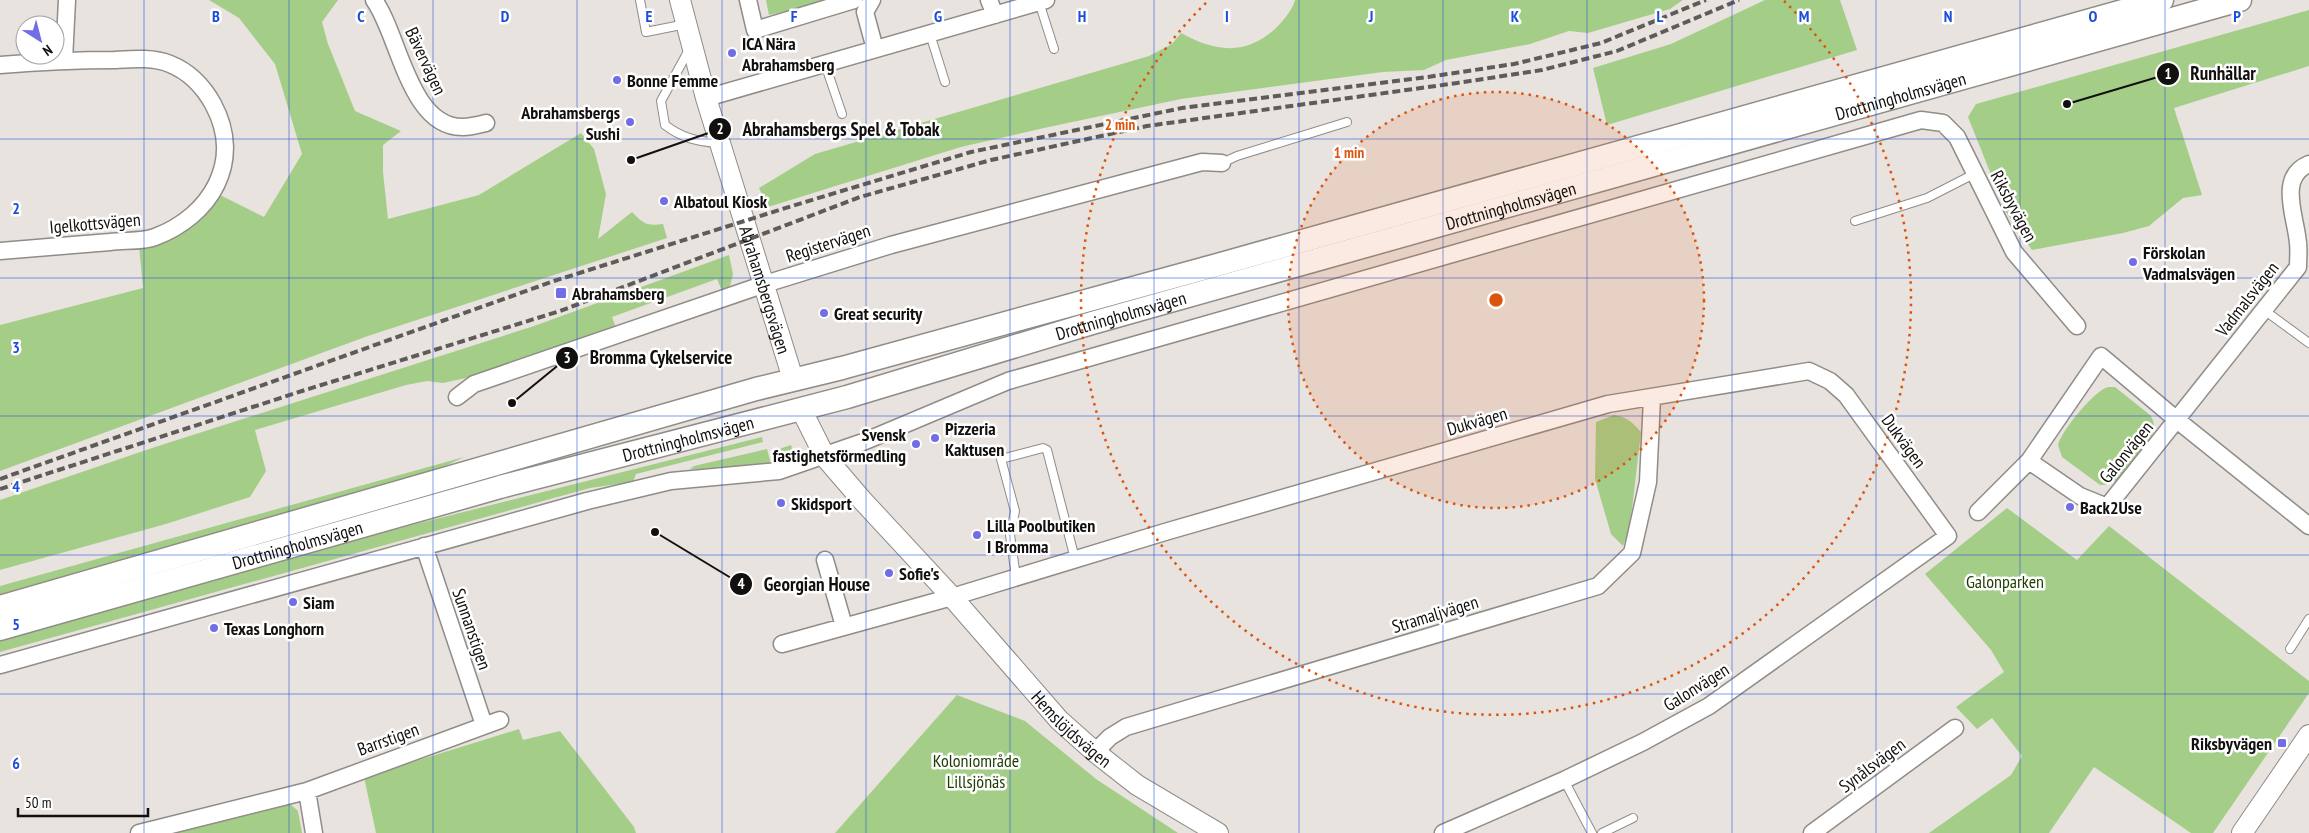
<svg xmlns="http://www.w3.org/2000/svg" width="2309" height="833" font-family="'PT Sans Narrow',sans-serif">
  <rect width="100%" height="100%" fill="#e8e3de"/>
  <path fill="#a4ce88" d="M209,0H338L322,22L328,44L355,111L401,131L383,145V172L388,219L479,195L581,133L594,149L606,194L598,239L632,212C644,224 646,226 663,224L667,238L368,336L0,471V325L143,288L139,246L184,233L220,195L264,217L302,154L275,64L239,18Z
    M766,0H823L822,3L769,15Z
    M1295,0H1683L1670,9L1588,33L1569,31L1530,44L1446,60L1424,70L1383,72L1181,99L1044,128L961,147L768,207L759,188L815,154L1149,56L1172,44L1181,33C1215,52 1246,56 1276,28C1283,21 1293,9 1295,0Z
    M1765,0H1840L1857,50L1607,125L1593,68L1671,44Z
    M2309,10V66L2174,108L2202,195L2183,198L2149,226L2123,233L2032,250L2006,212L1968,117L1976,104Z
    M729,255L733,274L730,286L722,291L717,279L612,317L616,328L475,376L443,383L427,381L406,385L255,430L266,471L250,497L166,524L0,570V500L152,448L534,326Z
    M2108,387H2115L2150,415C2155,422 2155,428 2152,436C2139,454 2125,486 2100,485L2062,457L2058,445C2061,431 2095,390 2108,387Z
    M1614,415C1627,417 1632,422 1641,432L1630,526L1623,546L1611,534L1595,479L1596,422Z
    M762,437L763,442L636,474L633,482L590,488L0,652V639L376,534Z
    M791,445L796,461L781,465L776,450Z
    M767,449L772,468L690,469L694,466Z
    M464,457L427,475L0,597V586Z
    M2007,508L2077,560L2109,526L2309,681V693L2213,833H2191L2094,767L2049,833H1929L2011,775L2022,756L1992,718L1977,729L1956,707L2004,672L1991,650L1925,574Z
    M957,695L1025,721L1096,779L1178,833H835Z
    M519,729L523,740L560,731L634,827L636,833H376L364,777Z
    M287,801L298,811L302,833H154Z"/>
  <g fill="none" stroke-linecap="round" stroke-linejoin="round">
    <defs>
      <path id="service" d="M640,0L646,32L686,24
        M1039,2L1054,49
        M930,34L945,82
        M690,48L661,101L665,125C682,138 696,141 717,143
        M825,64L842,114
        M1222,163L1237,156L1347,122
        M1855,221L1927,198L1974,174
        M2264,310L2309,343
        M1016,577L1010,535L1015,511L1001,459L1043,448L1047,450L1075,559
        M2290,649L2309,619
        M1564,780L1592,833
        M1602,833L1633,818"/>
      <path id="minor" d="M374,0C399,34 409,128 463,127C470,127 478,125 486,123
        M748,0L755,30L854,0
        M872,0L865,12L875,49
        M989,0L995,15
        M64,60L67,0
        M0,65C38,62 76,60 114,60C132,59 153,57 170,64C190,72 203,86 213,104C244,161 211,216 155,237C142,242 124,240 110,242C73,245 37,248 0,251
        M706,98L1046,0
        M457,397L474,384L765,284L891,245L1202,162L1222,163
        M2029,461L2101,356L2177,420L2309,526
        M1978,512L2029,461L2080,496L2107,507L2298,267C2298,259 2299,251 2298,243C2296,217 2277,177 2309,164
        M424,546L484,725
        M825,560L844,626
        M782,644L952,597L1165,532L1608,404L1809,371L1830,381L1846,395L1948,536L1709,706L1643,742L1564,780L1443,833
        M0,665L587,501L671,481L779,471L863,442L1008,381L1921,120L1943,123L1957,137L2014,252L2077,326
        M1095,752L1110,737L1126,727L1598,586L1632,553L1648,482L1652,398
        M307,791L314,833
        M139,833L307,791L500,720
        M1812,833L1955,728"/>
      <g id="tertiary">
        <path id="s1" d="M680,0L706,98L793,379"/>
        <path id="s2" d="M801,409L825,457L862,500L952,597L1059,720L1095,752L1137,785L1218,833"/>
        <path d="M2242,833L2309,735"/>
      </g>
      <g id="secondary">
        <path d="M0,607L756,389L842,368L1217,265L2162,0"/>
        <path id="s3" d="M0,629L500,487L847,397L1092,323L2240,0"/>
      </g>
    </defs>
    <use href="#service" stroke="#908c87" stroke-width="10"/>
    <use href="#minor" stroke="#908c87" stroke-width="19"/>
    <use href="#tertiary" stroke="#908c87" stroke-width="22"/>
    <use href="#secondary" stroke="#908c87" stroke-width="25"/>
    <use href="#service" stroke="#fff" stroke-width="8"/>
    <use href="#minor" stroke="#fff" stroke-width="16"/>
    <use href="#tertiary" stroke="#fff" stroke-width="20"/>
    <use href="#secondary" stroke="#fff" stroke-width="22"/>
    <path stroke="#5e5b58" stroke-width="4" stroke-dasharray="8 4" stroke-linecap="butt" d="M0,479L554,281L792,206L971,152L1182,108L1428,77L1514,64L1601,43L1706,0
      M0,489L302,391L560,311L860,197L991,160L1147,126L1457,83L1542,70L1617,51L1739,0"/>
  </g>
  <path fill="none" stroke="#1d4ed8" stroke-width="1" stroke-opacity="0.55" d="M144,0V833M289,0V833M433,0V833M577,0V833M722,0V833M866,0V833M1010,0V833M1154,0V833M1299,0V833M1443,0V833M1587,0V833M1732,0V833M1876,0V833M2020,0V833M2165,0V833M0,139H2309M0,278H2309M0,416H2309M0,555H2309M0,694H2309"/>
  <circle cx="1496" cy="300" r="208" fill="#dd550c" fill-opacity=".12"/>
  <g fill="none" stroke="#dd550c" stroke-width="2.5" stroke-dasharray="2.5 5">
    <circle cx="1496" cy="300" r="208"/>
    <path d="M1784 1A415 415 0 1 1 1208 1"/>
  </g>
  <g fill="#706de7" stroke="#fff" stroke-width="2">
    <circle cx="732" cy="53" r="5"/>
    <circle cx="617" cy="80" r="5"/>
    <circle cx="630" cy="122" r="5"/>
    <circle cx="664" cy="201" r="5"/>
    <circle cx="2133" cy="262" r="5"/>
    <rect x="555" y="287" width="12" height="12" rx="2.5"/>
    <circle cx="824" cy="313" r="5"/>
    <circle cx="935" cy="438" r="5"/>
    <circle cx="916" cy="444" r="5"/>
    <circle cx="781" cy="503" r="5"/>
    <circle cx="2070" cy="507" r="5"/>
    <circle cx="977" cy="535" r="5"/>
    <circle cx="889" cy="573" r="5"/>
    <circle cx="293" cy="602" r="5"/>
    <circle cx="214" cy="628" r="5"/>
    <rect x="2277" y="738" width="10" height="10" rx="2.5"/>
  </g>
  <g text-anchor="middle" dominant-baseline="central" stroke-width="5" stroke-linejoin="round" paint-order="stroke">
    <g font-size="18" font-weight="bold" fill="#12100e" stroke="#fff" text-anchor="start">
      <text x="742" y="43">ICA Nära<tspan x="742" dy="21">Abrahamsberg</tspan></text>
      <text x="627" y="80">Bonne Femme</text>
      <text x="620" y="112" text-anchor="end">Abrahamsbergs<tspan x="620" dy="21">Sushi</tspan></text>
      <text x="674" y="201">Albatoul Kiosk</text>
      <text x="2143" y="252">Förskolan<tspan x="2143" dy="21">Vadmalsvägen</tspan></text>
      <text x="572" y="293">Abrahamsberg</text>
      <text x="834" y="313">Great security</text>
      <text x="945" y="428">Pizzeria<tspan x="945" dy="21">Kaktusen</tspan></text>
      <text x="906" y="434" text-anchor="end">Svensk<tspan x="906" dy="21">fastighetsförmedling</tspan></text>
      <text x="791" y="503">Skidsport</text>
      <text x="2080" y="507">Back2Use</text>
      <text x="987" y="525">Lilla Poolbutiken<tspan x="987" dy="21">I Bromma</tspan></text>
      <text x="899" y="573">Sofie's</text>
      <text x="303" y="602">Siam</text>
      <text x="224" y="628">Texas Longhorn</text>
      <text x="2272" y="743" text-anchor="end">Riksbyvägen</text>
    </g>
    <g font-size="18" fill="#12100e" stroke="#fff">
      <text transform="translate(426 61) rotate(65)">Bävervägen</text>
      <text stroke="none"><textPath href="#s3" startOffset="1974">Drottningholmsvägen</textPath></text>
      <text stroke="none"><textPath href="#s3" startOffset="1569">Drottningholmsvägen</textPath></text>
      <text transform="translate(2014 206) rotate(62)">Riksbyvägen</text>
      <text transform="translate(95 223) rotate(-5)">Igelkottsvägen</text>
      <text transform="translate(828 243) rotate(-18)">Registervägen</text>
      <text stroke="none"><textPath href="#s1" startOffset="302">Abrahamsbergsvägen</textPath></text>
      <text transform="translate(2247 299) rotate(-52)">Vadmalsvägen</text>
      <text stroke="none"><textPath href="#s3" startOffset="1164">Drottningholmsvägen</textPath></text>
      <text transform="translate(1477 421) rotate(-16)">Dukvägen</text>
      <text stroke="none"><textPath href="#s3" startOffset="714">Drottningholmsvägen</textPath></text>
      <text transform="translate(1904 441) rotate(54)">Dukvägen</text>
      <text transform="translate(2126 452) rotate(-51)">Galonvägen</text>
      <text stroke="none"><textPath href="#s3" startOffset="309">Drottningholmsvägen</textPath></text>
      <text transform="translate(1435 614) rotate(-17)">Stramaljvägen</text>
      <text transform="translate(472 629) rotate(71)">Sunnanstigen</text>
      <text transform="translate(1696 687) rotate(-32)">Galonvägen</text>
      <text stroke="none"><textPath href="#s2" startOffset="421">Hemslöjdsvägen</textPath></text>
      <text transform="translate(388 739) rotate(-20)">Barrstigen</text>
      <text transform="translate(1872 765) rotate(-37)">Synålsvägen</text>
    </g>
    <g font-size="18" fill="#1d3c00" stroke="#fff">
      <text x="2005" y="581">Galonparken</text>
      <text x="976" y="760">Koloniområde<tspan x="976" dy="21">Lillsjönäs</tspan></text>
    </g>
  </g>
  <g font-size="16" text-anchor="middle" font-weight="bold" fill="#1d4ed8" stroke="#fff" stroke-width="5" stroke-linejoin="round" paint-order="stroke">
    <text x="216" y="22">B</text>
    <text x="361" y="22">C</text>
    <text x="505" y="22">D</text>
    <text x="649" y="22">E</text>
    <text x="794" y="22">F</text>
    <text x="938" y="22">G</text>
    <text x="1082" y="22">H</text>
    <text x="1227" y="22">I</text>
    <text x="1371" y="22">J</text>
    <text x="1515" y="22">K</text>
    <text x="1660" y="22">L</text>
    <text x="1804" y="22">M</text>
    <text x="1948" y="22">N</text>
    <text x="2093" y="22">O</text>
    <text x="2237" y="22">P</text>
    <text x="16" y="214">2</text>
    <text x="16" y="353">3</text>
    <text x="16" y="492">4</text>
    <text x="16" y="630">5</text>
    <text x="16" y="769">6</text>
  </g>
  <circle cx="1496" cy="300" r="8" fill="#dd550c" stroke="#fff" stroke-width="2.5"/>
  <g font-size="15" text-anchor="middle" font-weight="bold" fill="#dd550c" stroke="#fff" stroke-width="5" stroke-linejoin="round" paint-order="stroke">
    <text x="1120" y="130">2 min</text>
    <text x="1349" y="158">1 min</text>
  </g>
  <path fill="none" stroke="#12100e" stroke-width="2" d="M2067 104L2168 74M631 160L720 129M512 403L567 358M655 532L741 584"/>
  <g fill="#12100e" stroke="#fff" stroke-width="2">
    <circle cx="2067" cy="104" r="5"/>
    <circle cx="631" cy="160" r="5"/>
    <circle cx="512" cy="403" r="5"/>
    <circle cx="655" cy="532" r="5"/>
    <circle cx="2168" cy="74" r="12"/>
    <circle cx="720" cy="129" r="12"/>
    <circle cx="567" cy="358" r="12"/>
    <circle cx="741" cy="584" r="12"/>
  </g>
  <g font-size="15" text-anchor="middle" font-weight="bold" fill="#fff">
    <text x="2168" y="79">1</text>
    <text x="720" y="134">2</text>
    <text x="567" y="363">3</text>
    <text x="741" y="589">4</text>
  </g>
  <g font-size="19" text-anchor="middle" font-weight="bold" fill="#12100e" stroke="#fff" stroke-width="5" stroke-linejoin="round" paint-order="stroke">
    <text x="2223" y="80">Runhällar</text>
    <text x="841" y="136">Abrahamsbergs Spel &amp; Tobak</text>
    <text x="661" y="364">Bromma Cykelservice</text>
    <text x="817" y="591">Georgian House</text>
  </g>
  <g transform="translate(40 40) rotate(144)"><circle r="24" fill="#ffffff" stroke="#a09f9f"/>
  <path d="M0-4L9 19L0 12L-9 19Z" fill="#706de7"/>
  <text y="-8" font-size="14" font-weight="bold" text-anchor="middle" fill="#12100e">N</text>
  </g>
  <path d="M18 808v8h130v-8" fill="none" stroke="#12100e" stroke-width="2.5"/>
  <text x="25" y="808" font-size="15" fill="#12100e" stroke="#ffffff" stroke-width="4" paint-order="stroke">50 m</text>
</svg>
